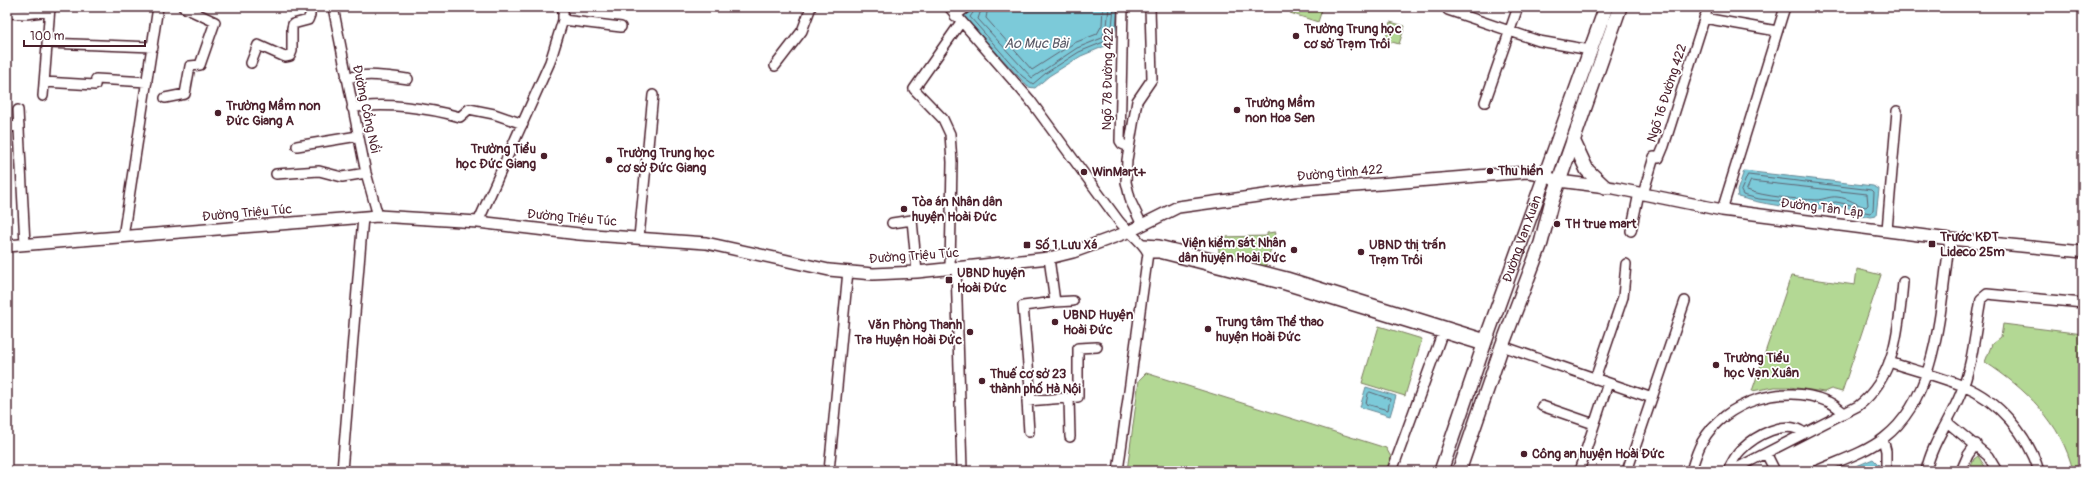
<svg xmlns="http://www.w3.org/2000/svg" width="2090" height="478" font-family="Pangolin,sans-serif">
  <rect width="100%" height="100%" fill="#fff"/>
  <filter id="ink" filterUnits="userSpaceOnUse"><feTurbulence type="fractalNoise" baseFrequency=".025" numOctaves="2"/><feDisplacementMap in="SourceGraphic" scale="8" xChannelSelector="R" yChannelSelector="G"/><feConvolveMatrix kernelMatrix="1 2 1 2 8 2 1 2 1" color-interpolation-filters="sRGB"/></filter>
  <g filter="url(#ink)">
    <path fill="#b3d894" stroke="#7e7c60" d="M1292,7H1323L1318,22L1290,13Z
      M1390,22L1405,26L1399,44L1385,40Z
      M1276,232L1265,268L1219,253L1218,237L1267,236V233Z
      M1857,269L1881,275L1842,392L1831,389L1824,392L1790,387H1775L1752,391L1791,276L1855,285Z
      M2003,324L2083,334L2081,471H2073C2062,423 2025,388 1985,362L1992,344L2001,337Z
      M1379,326L1422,339L1405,396L1362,383Z
      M1146,373L1386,448L1391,457L1386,471H1127L1139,380Z
      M1978,456L1988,471H1969L1974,459Z"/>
    <path fill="#7ccad9" stroke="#688693" d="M976,7H1118L1116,28L1110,44L1081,56L1049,76L1035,88L1028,87L965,18L964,14Z
      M1744,171L1873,186L1879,189L1876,216L1870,217L1852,213L1849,208C1835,205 1828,209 1815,209C1789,208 1763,204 1738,197L1737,191Z
      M1366,387L1396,396L1390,416L1360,407Z
      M1873,459L1879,465L1878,471H1845Z"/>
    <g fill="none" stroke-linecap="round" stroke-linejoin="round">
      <path stroke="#5e6371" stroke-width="1" d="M977,7L970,17L1022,76L1033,84L1046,73L1079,52L1106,41L1112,27L1114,7
        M982,7L978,19L1032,78L1077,48L1102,38L1107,26L1109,7
        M988,7L986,18L1032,70L1074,43L1097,34L1102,25L1103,7
        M1748,175L1872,190L1874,192L1873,211L1870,213L1855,210L1851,205L1836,202L1816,205L1759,199L1743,195L1741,191Z
        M1751,181L1867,194L1868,205L1866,207C1856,205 1850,198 1837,197C1830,196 1823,200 1816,200C1797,199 1764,197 1747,190Z
        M1370,392L1390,399L1388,410L1366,404L1368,394Z"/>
      <defs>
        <path id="minor" d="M333,7L366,173L378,216
          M949,7L1030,100L1118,220C1127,232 1142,240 1148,253L1118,471
          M1123,7L1120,141L1122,144L1129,147
          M1448,10L1539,41L1590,50
          M7,13L26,14L50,11
          M955,16L967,7
          M1704,18L1777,31
          M563,20L621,27
          M47,43L153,47
          M251,63L258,45L285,57L290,56L292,51V28L293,24L308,20L310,15V7
          M775,66L802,31L811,7
          M346,78C367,73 387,76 408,79
          M44,82L95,85L96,79L147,82
          M43,96L50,7
          M165,98L185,94L190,66L200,65L215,22L183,7
          M1485,102L1518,7
          M352,108C384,102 429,108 460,117L469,109L494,114L523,124
          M18,110L25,244
          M7,127L19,126
          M297,146L358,136
          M276,174L319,171L342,177L366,173
          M1643,194L1654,157L1659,158L1664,146L1708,7
          M1722,210L1785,7
          M478,222L550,62L563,20V7
          M892,223L912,220L917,272
          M1142,225L1131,202L1126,182L1127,160L1137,101L1152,79L1150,7
          M1887,230L1897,111
          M1631,231L1639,193
          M123,237L158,7
          M639,237L653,95
          M1144,244L1159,245L1287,277L1486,339
          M1148,253H1159L1285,285L1484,346
          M956,267L962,471
          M950,268L952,162L950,134L943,119L914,89L961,22
          M1055,302L1073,301
          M1502,346L1652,398
          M1889,362C1913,370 1939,376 1963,386C1998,400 2028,435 2039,471
          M1595,379L1623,297L1626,264
          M1069,398L1070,437
          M1031,400L1023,306L1055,302L1049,258
          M1542,406L1594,424
          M1947,422L1988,456L1997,471
          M1029,432L1027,401L1078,397V348L1097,347
          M1883,439L1886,451V471
          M1766,453L1775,471
          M342,471L363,217
          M829,471L848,271
          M1392,471L1442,334
          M1579,471L1608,383
          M1627,471L1685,301
          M1691,471C1694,461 1697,451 1702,442C1725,401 1784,383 1826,401C1833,403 1839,409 1844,413
          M1728,471C1731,464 1735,456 1741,450C1755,436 1786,418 1804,433
          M1731,471L1858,406C1896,377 1899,326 1903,282
          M1816,471C1838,461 1865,453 1884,438C1940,395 1940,302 1950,239
          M1926,471C1932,443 1949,422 1960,395C1973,365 1975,331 1981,299L1987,294L2083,303
          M1961,471L1968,455L1976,444"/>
        <path id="major" d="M7,246L378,216L478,222L579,234L706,243L829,270L873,274L917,272L1049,258L1073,252L1128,232L1178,207L1294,191L1527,172L1535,173L1559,181L1614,188L1722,210L1950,239L2083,252"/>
        <g id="highway">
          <path d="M1573,140L1587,170L1605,187"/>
          <path id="s1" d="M1441,471L1486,339L1606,7"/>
          <path d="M1459,471L1502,346L1541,243L1551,204L1620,7"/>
        </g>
      </defs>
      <use href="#minor" stroke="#4a1f2b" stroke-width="12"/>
      <use href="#major" stroke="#4a1f2b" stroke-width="14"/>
      <use href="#highway" stroke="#4a1f2b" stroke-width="16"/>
      <use href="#minor" stroke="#fff" stroke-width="9"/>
      <use href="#major" stroke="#fff" stroke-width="11"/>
      <use href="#highway" stroke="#fff" stroke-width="13"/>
    </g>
  </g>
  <g fill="#4a1f2b" stroke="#fff" stroke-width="1.5">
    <circle cx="1296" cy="36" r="4"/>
    <circle cx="1237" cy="110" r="4"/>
    <circle cx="218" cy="113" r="4"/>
    <circle cx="544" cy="156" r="4"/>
    <circle cx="609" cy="160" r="4"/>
    <circle cx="1490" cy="171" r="4"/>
    <circle cx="1084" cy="172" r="4"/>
    <circle cx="904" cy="209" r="4"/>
    <circle cx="1557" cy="224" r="4"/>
    <rect x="1928" y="240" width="8" height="8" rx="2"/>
    <rect x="1023" y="241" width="8" height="8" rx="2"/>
    <circle cx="1294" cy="250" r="4"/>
    <circle cx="1361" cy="252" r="4"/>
    <rect x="945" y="276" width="8" height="8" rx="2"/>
    <circle cx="1055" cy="322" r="4"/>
    <circle cx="1208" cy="329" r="4"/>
    <circle cx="970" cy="332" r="4"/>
    <circle cx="1716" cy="365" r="4"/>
    <circle cx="982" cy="381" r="4"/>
    <circle cx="1524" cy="454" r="4"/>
  </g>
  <g text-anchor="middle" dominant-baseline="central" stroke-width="3.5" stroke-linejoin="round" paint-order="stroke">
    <g font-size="13" font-weight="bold" fill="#4a1f2b" stroke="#fff" text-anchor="start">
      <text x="1304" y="29">Trường Trung học<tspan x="1304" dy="15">cơ sở Trạm Trôi</tspan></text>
      <text x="1245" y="103">Trường Mầm<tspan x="1245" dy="15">non Hoa Sen</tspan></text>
      <text x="226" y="106">Trường Mầm non<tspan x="226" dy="15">Đức Giang A</tspan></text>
      <text x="536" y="149" text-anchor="end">Trường Tiểu<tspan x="536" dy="15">học Đức Giang</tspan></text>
      <text x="617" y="153">Trường Trung học<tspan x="617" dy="15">cơ sở Đức Giang</tspan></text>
      <text x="1498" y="171">Thu hiền</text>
      <text x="1092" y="172">WinMart+</text>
      <text x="912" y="202">Tòa án Nhân dân<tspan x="912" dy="15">huyện Hoài Đức</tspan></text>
      <text x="1565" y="224">TH true mart</text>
      <text x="1940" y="237">Trước KĐT<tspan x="1940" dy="15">Lideco 25m</tspan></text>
      <text x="1286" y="243" text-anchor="end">Viện kiểm sát Nhân<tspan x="1286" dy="15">dân huyện Hoài Đức</tspan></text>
      <text x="1035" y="245">Số 1 Lưu Xá</text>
      <text x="1369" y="245">UBND thị trấn<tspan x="1369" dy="15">Trạm Trôi</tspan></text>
      <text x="957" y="273">UBND huyện<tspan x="957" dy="15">Hoài Đức</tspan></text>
      <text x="1063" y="315">UBND Huyện<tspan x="1063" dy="15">Hoài Đức</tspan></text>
      <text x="1216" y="322">Trung tâm Thể thao<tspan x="1216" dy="15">huyện Hoài Đức</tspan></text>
      <text x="962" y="325" text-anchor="end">Văn Phòng Thanh<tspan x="962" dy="15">Tra Huyện Hoài Đức</tspan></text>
      <text x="1724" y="358">Trường Tiểu<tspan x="1724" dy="15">học Vạn Xuân</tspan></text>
      <text x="990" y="374">Thuế cơ sở 23<tspan x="990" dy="15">thành phố Hà Nội</tspan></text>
      <text x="1532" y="454">Công an huyện Hoài Đức</text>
    </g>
    <g font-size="13" fill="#4a1f2b" stroke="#fff">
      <text transform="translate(1108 79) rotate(-89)">Ngõ 78 Đường 422</text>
      <text transform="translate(1667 93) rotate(-72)">Ngõ 16 Đường 422</text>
      <text transform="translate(366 109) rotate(78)">Đường Cổng Nổi</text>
      <text transform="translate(1340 173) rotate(-5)">Đường tỉnh 422</text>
      <text transform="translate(1822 208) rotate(7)">Đường Tân Lập</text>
      <text transform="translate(247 213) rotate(-5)">Đường Triệu Túc</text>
      <text transform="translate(572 218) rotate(5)">Đường Triệu Túc</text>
      <text stroke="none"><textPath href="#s1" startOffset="246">Đường Vạn Xuân</textPath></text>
      <text transform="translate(914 256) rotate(-4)">Đường Triệu Túc</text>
    </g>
    <g font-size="14" font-style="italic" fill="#5c5b68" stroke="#fff">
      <text x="1036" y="43">Ao Mục Bài</text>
    </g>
  </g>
  <rect width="2090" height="478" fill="none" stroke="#fff" stroke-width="24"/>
  <rect x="12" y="12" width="2066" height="454" fill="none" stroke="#4a1f2b" stroke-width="1.5" filter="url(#ink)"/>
  <path d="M24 40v6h121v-6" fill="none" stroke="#4a1f2b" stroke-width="2"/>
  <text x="30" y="40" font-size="12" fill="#4a1f2b" stroke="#ffffff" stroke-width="3" paint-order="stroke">100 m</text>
</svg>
